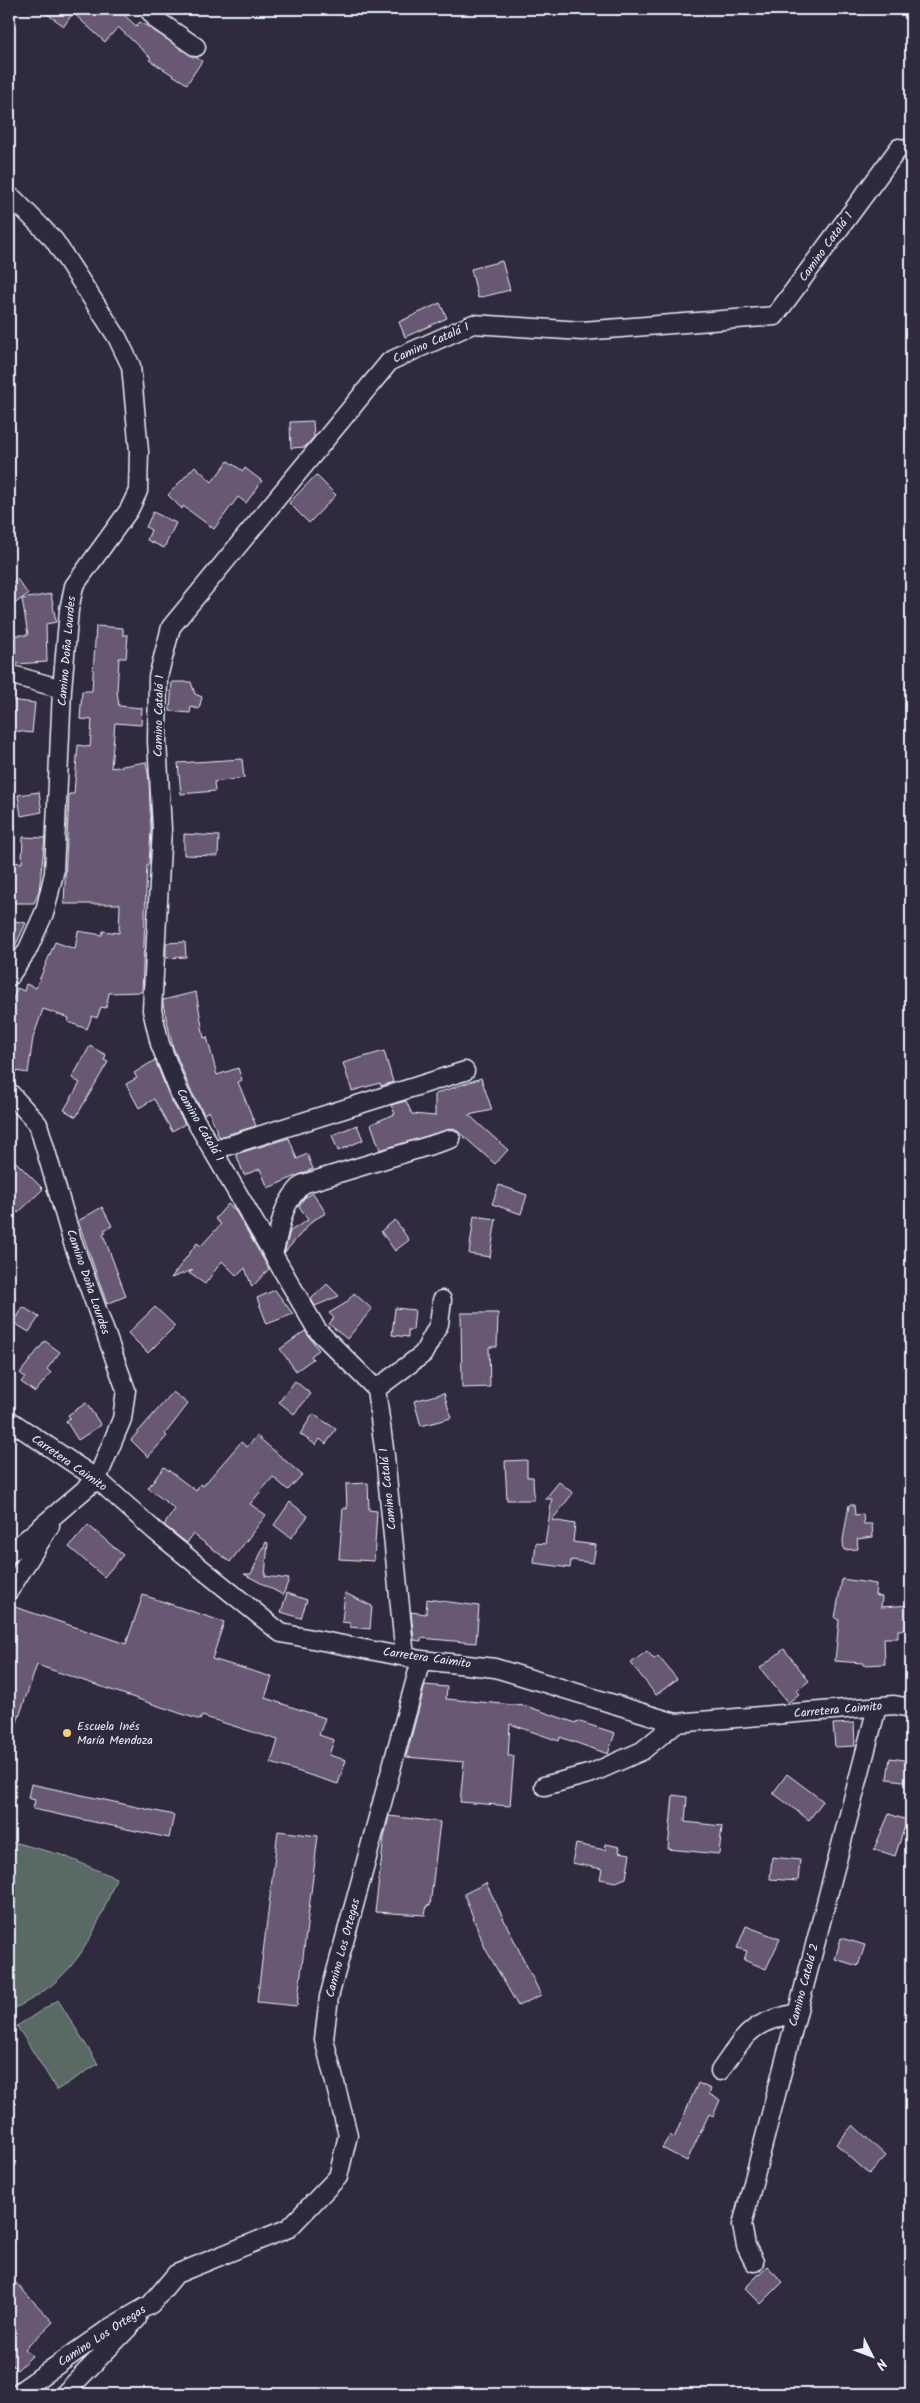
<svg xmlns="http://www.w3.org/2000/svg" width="920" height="2403" font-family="Kalam,sans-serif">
  <rect width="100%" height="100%" fill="#2f2a3d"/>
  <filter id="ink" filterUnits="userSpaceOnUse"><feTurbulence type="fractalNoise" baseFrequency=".02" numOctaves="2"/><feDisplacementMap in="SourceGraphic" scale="10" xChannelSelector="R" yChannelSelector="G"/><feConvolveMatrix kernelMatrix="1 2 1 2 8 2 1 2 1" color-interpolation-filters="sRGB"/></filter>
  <g filter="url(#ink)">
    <path fill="#586a63" stroke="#a0aeae" d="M9,1841L62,1855L116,1878C92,1942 74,1981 9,2011Z
      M58,2000L98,2064L57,2090L17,2026Z"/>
    <path fill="#685873" stroke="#e8f1f8" d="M40,9H118L136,26L140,22L202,61L187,84L149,60L151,58L118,27L105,42L73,13L64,26Z
      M502,261L510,290L478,298L471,269Z
      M440,303L447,318L405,337L399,322Z
      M313,421L314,437L305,447L291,448L290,422Z
      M228,461L243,471L245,468L262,481L246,503L238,497L214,529L183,506L182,509L168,495L195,466L212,482Z
      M316,475L336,495L309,523L289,503Z
      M153,512L176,523L164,548L147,540L151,530L146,527Z
      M17,579L28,594L9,608V585Z
      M51,594L56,622L46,624L47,662L16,664L15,635H28L22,599Z
      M96,626L123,628V635H128L126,658H119L117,691L119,706L142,708L141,725L115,723L111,768L146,762L149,779L151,829L149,865H147L142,992L109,993L106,1008L101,1007L97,1018L92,1016L87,1029L68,1022L69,1018L43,1009L33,1038L28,1073L9,1070V1011L17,988L24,991L26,984L36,988L55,942L75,949L78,931L102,935L103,931L119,933L120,904H64L69,794H74L78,745L90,747L92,720L80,719L82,691H92Z
      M172,682H191L195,694L202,697L199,709L191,707L190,713L170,711Z
      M9,700L35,703L32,733L9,730Z
      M242,759L244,778L214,782L215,791L181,794L178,763Z
      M39,792L42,812L21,816L18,795Z
      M184,834L219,836L218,856L184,855Z
      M23,837L45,838L39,891L34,903H9L13,862L22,863Z
      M9,920L26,923L9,959Z
      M185,942L186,957L166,958V943Z
      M196,992L204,1038L207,1037L217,1075L238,1068L242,1080L238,1082L256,1126L219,1137L209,1111L204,1114L190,1089L173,1047L163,1004V1000Z
      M90,1046L106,1055L104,1060L108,1062L76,1117L64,1110L80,1083L72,1078Z
      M384,1051L393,1082L381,1086L380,1083L352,1091L343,1063Z
      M155,1060L170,1098L185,1124L172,1131L154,1099L139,1108L126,1084L137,1078L134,1073Z
      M481,1078L492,1110L469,1115L508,1150L495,1164L454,1128L380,1150L371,1124L395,1114L391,1105L406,1101L412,1114L435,1116V1094Z
      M357,1125L363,1140L338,1151L332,1135Z
      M289,1138L297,1159L307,1154L313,1169L268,1188L260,1169L244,1175L236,1154Z
      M16,1162L43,1189L18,1213L9,1204V1169Z
      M499,1185L527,1195L521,1214L492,1204Z
      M313,1193L326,1213L312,1221L284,1253L290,1231L308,1220L299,1206L304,1198Z
      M228,1204L235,1210L269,1269L252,1287L245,1268L237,1276L222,1261L205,1284L189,1273L193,1270L171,1278L197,1243L201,1246L221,1224L215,1219Z
      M102,1207L112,1226L104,1230L106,1233L103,1234L126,1296L107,1304L78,1221Z
      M474,1216L496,1219L490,1257L469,1254Z
      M395,1220L409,1240L395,1251L381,1231Z
      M327,1284L339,1296L315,1306L311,1299Z
      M275,1290L293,1314L267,1324L257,1298Z
      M354,1293L372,1309L347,1339L329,1324L334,1318L329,1313L346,1303Z
      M23,1307L39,1317L29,1332L14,1323Z
      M155,1307L175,1326L148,1353L128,1333Z
      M395,1308L415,1310L413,1330H408V1337L392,1335Z
      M461,1313H498L497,1347H489L490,1387L462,1388Z
      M305,1331L319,1350L311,1356L313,1359L296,1371L280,1349Z
      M45,1341L60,1352L47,1369L51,1373L35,1392L21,1382L25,1377L20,1373Z
      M295,1381L311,1394L294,1414L279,1402Z
      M173,1392L188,1404L165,1434L167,1436L148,1457L131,1440Z
      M444,1393L451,1418L421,1426L414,1401Z
      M86,1403L101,1425L78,1440L66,1421L70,1418L68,1415Z
      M313,1414L336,1429L326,1444L320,1439L316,1445L300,1434Z
      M257,1436L302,1475L288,1490L273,1477L250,1504L266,1515L230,1562L193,1534L187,1543L164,1525L175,1509L148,1488L164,1467L196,1491L200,1484L203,1486L241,1442L247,1447Z
      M527,1460V1477H533L534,1500H507L505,1461Z
      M559,1482L573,1493L552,1520L575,1524L573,1542L596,1545L593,1563L571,1560L570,1568L534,1563L536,1543L545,1544L552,1499H545Z
      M368,1483L369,1510L377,1511L374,1561L339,1559L343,1508L347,1509L346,1484Z
      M290,1502L308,1516L291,1538L274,1525Z
      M849,1505H854L855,1515L863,1514L864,1524H872L873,1537L857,1539L858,1549L844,1550L843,1540Z
      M88,1525L123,1555L104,1577L69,1547Z
      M266,1542L268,1543L265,1576L289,1579L283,1595L244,1574H251Z
      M842,1579L876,1584L875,1595L882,1597L881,1607L911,1605V1629L898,1630V1638H884L885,1664L863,1665V1663L835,1661L839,1620L835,1618Z
      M287,1593L307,1600L301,1618L281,1612Z
      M345,1593L372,1606L370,1629L350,1627V1623L342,1622Z
      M143,1595L224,1622L212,1659L272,1677L265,1698L325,1718L319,1735L334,1740L329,1755L346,1760L338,1784L271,1763L278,1740L202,1716L200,1720L37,1665L11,1740L9,1739V1625L15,1607L126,1644Z
      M427,1599L479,1606L476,1643L421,1638V1641L414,1640L411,1612L426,1614Z
      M784,1649L809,1681L796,1691L799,1694L788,1703L760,1668Z
      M647,1651L654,1659L658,1656L677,1679L656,1695L631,1663Z
      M425,1685L447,1687L446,1699L526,1706L576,1723L577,1721L615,1733L608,1754L560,1737L559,1741L510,1724L508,1756H514L510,1806L460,1802L464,1762L406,1757Z
      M854,1723L855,1746L835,1747L833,1724Z
      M890,1758L911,1761V1782L887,1779Z
      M787,1774L823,1801L809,1820L773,1793Z
      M31,1784L174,1815L169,1838L33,1809L35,1800L28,1798Z
      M673,1795L687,1797L685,1822L722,1826L719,1854L668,1849Z
      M889,1814L907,1820L895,1856L874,1849Z
      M389,1816L440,1822L430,1906L427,1905L425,1915L375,1912L384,1838Z
      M278,1831L318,1836L297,2006L257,2002Z
      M576,1844L605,1850L606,1844L620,1847L619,1852L630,1854L626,1878L616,1882L600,1879L602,1869L572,1863Z
      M772,1857L800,1860L798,1881L770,1879Z
      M486,1883L541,1995L518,2006L485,1948L464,1894Z
      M746,1926L780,1939L766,1969L744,1960L747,1951L737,1948Z
      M841,1938L865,1945L858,1966L835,1959Z
      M698,2083L711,2089L709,2094L720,2100L713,2116L709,2114L687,2161L662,2148L670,2135L674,2138Z
      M853,2125L886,2156L869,2174L836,2144Z
      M767,2266L783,2282L761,2304L745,2288Z
      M9,2276L53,2322L25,2349L32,2356L17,2370L9,2362Z"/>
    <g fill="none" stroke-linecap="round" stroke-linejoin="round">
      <defs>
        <path id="minor" d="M148,9L158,21L196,47
          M9,197L14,199L54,240L117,337L131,366L139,451L138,491L129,510L74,586L69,610L62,689L54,873L45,911L27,951L9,977
          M9,674L62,689
          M9,1092L38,1124L72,1240L126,1390L122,1419L97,1479L9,1554
          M214,1150L465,1071
          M273,1254C282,1225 279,1207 303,1184L451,1139
          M376,1389L423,1354L439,1324L442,1300
          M9,1420L97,1479L155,1531L281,1633L421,1660L495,1668L676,1723L894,1705L911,1708
          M9,1591L50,1526
          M405,1657L385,1456L376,1389L317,1330L180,1094L160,1044L152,1010L162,829L157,741L158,677L171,627L390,361L473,324L582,331L775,316L899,148
          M544,1786L592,1773L642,1751L676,1723
          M720,2071C747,2033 749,2023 797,2013
          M754,2262L746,2246L742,2225L877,1707
          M16,2394L111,2327L151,2304L176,2274L289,2228L338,2177L348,2135L324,2039L329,1997L421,1660
          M64,2394L137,2319"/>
      </defs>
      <use href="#minor" stroke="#e8f1f8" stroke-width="21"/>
      <use href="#minor" stroke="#2f2a3d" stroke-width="18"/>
    </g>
  </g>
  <circle fill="#ffd166" stroke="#2f2a3d" stroke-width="2" cx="67" cy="1733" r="5"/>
  <g text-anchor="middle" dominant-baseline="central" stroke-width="4" stroke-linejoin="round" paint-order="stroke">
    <g font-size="12" fill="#e8f1f8" stroke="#2f2a3d">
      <text transform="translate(826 247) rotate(-54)">Camino Catalá 1</text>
      <text transform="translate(431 343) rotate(-24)">Camino Catalá 1</text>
      <text transform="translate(67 651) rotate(-85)">Camino Doña Lourdes</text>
      <text transform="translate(159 716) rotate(-89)">Camino Catalá 1</text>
      <text transform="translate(200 1125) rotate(60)">Camino Catalá 1</text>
      <text transform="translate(88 1282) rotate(71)">Camino Doña Lourdes</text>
      <text transform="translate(69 1463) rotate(35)">Carretera Caimito</text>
      <text transform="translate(388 1489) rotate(-96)">Camino Catalá 1</text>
      <text transform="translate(427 1658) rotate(8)">Carretera Caimito</text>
      <text transform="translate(838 1710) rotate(-5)">Carretera Caimito</text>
      <text transform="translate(343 1948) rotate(-75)">Camino Los Ortegas</text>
      <text transform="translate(804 1985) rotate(-75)">Camino Catalá 2</text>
      <text transform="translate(102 2336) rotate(-33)">Camino Los Ortegas</text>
    </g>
    <g font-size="12" fill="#e8f1f8" stroke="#2f2a3d" text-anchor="start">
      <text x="77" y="1726">Escuela Inés<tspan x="77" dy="14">María Mendoza</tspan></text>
    </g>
  </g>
  <rect width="920" height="2403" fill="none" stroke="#2f2a3d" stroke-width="30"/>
  <rect x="15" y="15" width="890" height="2373" fill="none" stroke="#e8f1f8" stroke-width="2" filter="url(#ink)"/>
  <g transform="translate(872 2356) rotate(132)" stroke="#2f2a3d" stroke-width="4" paint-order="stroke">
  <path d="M0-4L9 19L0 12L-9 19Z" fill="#e8f1f8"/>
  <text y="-8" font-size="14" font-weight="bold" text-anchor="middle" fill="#e8f1f8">N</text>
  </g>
</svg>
